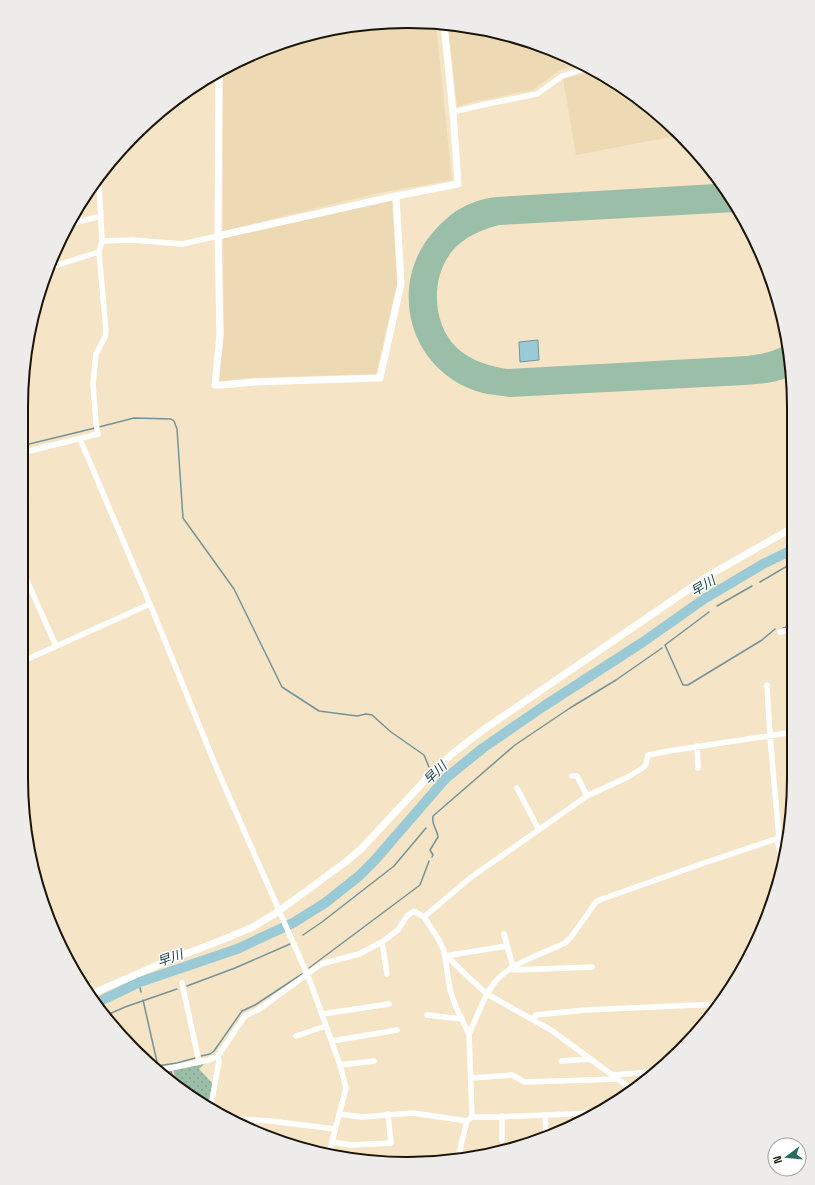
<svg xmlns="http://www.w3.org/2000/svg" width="815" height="1185" font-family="'Space Grotesk','Noto Sans JP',sans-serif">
  <defs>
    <pattern id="green-dots" width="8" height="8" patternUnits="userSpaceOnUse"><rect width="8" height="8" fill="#9abea8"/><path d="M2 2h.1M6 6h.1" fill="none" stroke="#84a28f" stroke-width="1.8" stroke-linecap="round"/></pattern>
  </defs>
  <rect width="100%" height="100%" fill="#f5e5c6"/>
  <path fill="#eddab4" d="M408,21L436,24L452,180L374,194L223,231V70L260,50L332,28Z
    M448,25L483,28L556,51L580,63L560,70L533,90L472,102L457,107Z
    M595,71L622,86L681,135L576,155L563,79Z
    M392,200L397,284L376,374L247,378L218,382L224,336L223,238Z"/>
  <path fill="url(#green-dots)" d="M206,1062L199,1069L214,1085L209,1103L176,1083L173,1069Z"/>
  <path fill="#9abea8" d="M715,184H717L736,212L499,225C485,229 470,234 458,245C430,270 430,322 457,348C471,361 489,366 507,369L747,356C762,354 775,352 788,343L791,376C776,383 760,384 744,385L510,397C495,395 480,394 466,387C405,359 390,280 434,231C453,210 469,201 496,197Z"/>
  <path fill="#9bcad7" stroke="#749399" d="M538,340L539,360L520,362L519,342Z"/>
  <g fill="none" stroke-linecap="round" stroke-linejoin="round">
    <path stroke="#749399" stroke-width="1.5" d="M99,427L134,418L171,419L174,421L177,429L183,518L234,589L282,687L319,711L357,716L366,714L372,715L391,732L424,755L429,767
      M21,446L95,428
      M760,582L794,562
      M717,606L752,586
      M709,612L665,645L683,685H688L762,640L775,629
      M783,628L794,625
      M437,776L444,780
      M432,857L433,855L430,850L438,837C437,828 431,825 433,816L515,745L570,708L616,680L662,648
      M303,935L322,922L394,866L426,828
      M309,968L420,885L429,861
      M139,983L141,992
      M187,986L235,968L290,944
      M143,1000L157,1062L158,1065L152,1068
      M107,1015L125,1007L177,989
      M201,1056L210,1054L214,1051L242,1011L255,1005L302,974
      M157,1066L177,1063L195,1058
      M161,1073L171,1071L174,1081"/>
    <path stroke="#9bcad7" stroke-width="10" d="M96,1003L140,982L237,949L293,923L325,903L359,876L375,860L446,778L483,748L544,706L643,642L704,599L763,564L794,549"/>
    <path stroke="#fff" stroke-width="5.5" d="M453,112L482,105L537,94L562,76L587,68
      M73,223L101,216
      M102,241L132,240L182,244L218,236
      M51,267L99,252
      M80,439L150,604L217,769L310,981L340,1065L346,1088L329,1153
      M21,453L98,434L96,423L93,384L96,354L105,337L106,331L99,252L102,241L99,184
      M21,567L56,646
      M780,632L794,629
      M21,662L150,604
      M767,685L770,736L779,838
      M697,746L698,768
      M572,776H577L587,796
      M517,788L539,830
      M777,839L783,866
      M424,917L470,878L587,796L628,777L644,767L646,764L648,755L669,751L794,732
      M504,934L513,967
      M382,942L387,974
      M445,956L507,946
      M447,956L466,975L487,994L551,1030L630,1088
      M511,968L514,970L592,967
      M182,983L199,1062
      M322,1014L389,1004
      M427,1015L462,1019
      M533,1019L536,1015L585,1010L719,1004
      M469,1034C476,1020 482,1001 490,989C505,964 540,955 565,943L571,937L596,902L602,899L707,862L788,835
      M296,1036L326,1026
      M332,1041L397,1030
      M561,1061L590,1059
      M340,1065L374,1061
      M157,1071L209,1060L218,1056
      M612,1075L651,1072
      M472,1078L512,1075L525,1082L617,1079
      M211,1105L219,1061L218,1056L245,1016L258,1010L321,964L359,954L382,942L398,930L407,916L414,911L424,917L439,940L444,951L450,990L456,1007L469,1034L472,1117
      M340,1114L362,1117L413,1113L467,1121
      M545,1115L546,1135
      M502,1116V1140
      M235,1119L270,1121L335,1129
      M332,1142L351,1145L391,1143L388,1114
      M458,1157L467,1121L472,1117H497L594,1113"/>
    <path stroke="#fff" stroke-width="7" d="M219,72L218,236L220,335L215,385H222L254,382L380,378L401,284L396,196
      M218,236L396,196L458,184L453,112L444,25
      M89,995L167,961L227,938L253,927L276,913L347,861L362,848L429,776L452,754L483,730L708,576L794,527"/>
  </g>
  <g text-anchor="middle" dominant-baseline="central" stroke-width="3" stroke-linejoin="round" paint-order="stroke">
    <g font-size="13" font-style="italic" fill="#0e3944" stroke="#fff">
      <text transform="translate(703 586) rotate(-31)">早川</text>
      <text transform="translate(435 773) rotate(-45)">早川</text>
      <text transform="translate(170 958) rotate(-19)">早川</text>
    </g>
  </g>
  <path d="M0 0H815V1185H0ZM407 28H408A379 379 0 0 1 787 407V778A379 379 0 0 1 408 1157H407A379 379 0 0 1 28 778V407A379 379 0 0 1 407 28Z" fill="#edeceb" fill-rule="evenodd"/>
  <path fill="none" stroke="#1a1409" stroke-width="2" d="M407 28H408A379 379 0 0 1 787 407V778A379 379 0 0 1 408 1157H407A379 379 0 0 1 28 778V407A379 379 0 0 1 407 28Z"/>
  <g transform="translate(787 1157) rotate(254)"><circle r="19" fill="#ffffff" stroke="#a3a19d"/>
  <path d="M0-3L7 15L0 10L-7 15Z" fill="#266c61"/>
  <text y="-6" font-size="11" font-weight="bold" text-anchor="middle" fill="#1a1409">N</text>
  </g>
</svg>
